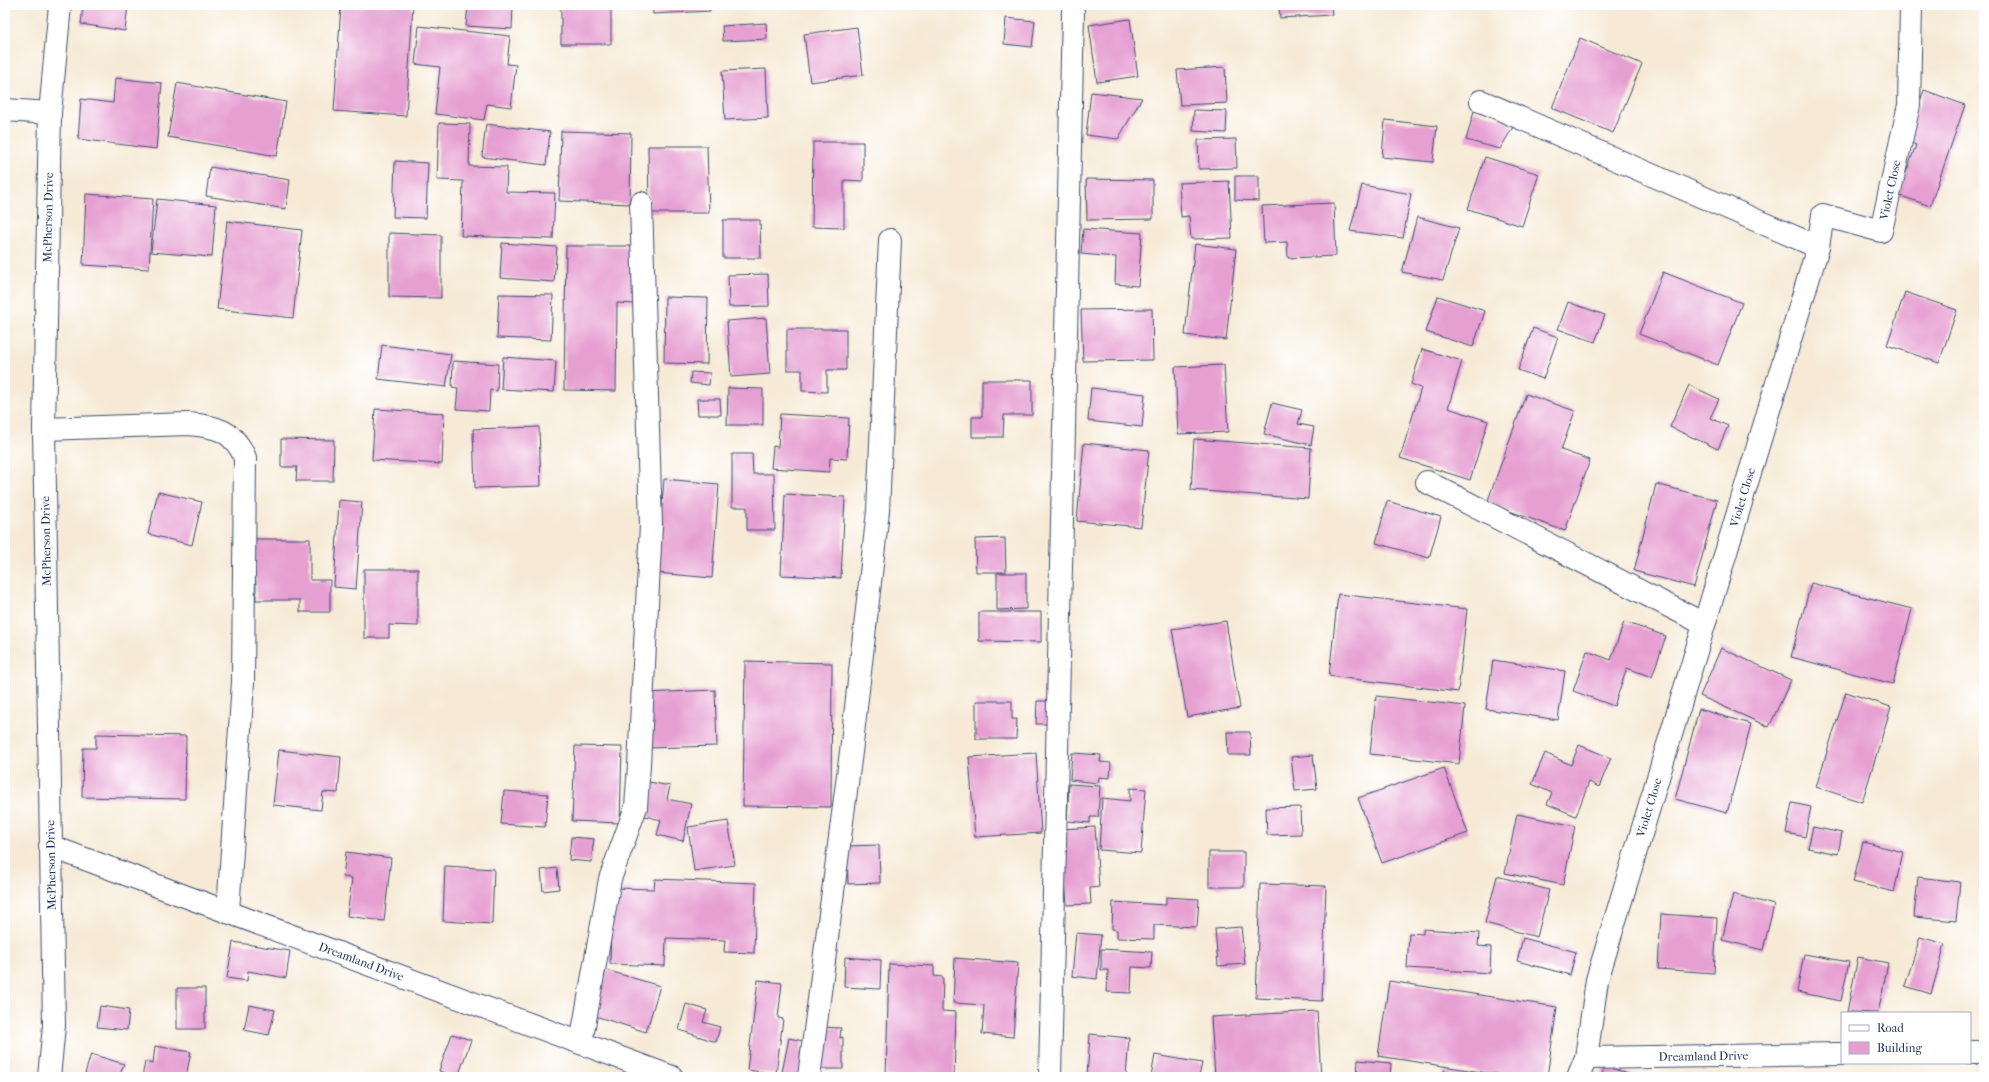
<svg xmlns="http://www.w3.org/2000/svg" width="1989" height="1082" font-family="'IM FELL French Canon',serif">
  <rect width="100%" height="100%" fill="#fff"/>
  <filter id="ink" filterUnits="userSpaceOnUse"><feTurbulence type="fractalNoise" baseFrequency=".025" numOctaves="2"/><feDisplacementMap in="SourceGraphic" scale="8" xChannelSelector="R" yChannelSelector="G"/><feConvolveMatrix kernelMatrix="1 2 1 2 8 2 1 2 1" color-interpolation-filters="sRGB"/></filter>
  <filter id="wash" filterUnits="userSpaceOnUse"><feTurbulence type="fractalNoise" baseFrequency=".012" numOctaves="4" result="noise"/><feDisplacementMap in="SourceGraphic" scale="16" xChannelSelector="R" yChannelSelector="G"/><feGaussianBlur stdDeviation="0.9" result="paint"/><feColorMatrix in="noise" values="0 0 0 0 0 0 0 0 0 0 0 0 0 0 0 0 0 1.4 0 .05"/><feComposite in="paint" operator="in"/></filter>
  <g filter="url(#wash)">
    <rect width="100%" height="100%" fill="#f6ead6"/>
    <g id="blocks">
      <path fill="#e69fd1" d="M5,5H9L6,24H5Z
        M83,5H128L125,31L81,24Z
        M341,5H413L406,116L334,111Z
        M468,5H513L512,29L466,26Z
        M561,5H611V44H561Z
        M652,5H710V11L653,14Z
        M1279,5H1331L1332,15L1280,18Z
        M1006,18L1035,21L1032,47L1004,44Z
        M1130,19L1138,76L1097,82L1089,25Z
        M766,23L767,39L723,41L722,26Z
        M419,26L510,36L507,64L516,65L511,107L487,104L484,120L435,114L440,67L415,64Z
        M857,27L863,75L810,82L804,34Z
        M1580,38L1642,64L1613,133L1552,108Z
        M1225,67L1227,103L1180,105L1177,70Z
        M766,69L768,118L725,120L722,71Z
        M115,78L162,83L156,149L78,139L81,99L113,103Z
        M177,83L286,102L277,156L168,137Z
        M1924,90L1965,105L1930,206L1898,195L1916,145L1906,141Z
        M1091,92L1142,98L1118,139L1086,135Z
        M1194,110L1227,111L1226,133L1193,131Z
        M1474,111L1516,122L1500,149L1466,140Z
        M1385,120L1437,126L1433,162L1382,157Z
        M439,123L470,124L469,166L507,167L506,192L555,193L553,239L461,236L463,181L437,180Z
        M486,124L550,132L546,165L482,157Z
        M561,131L631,133L630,204L559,201Z
        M1236,139L1237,168L1199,169L1198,140Z
        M813,142H863V181L844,180V228L812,227Z
        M648,146H707L709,213H649Z
        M1485,157L1539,174L1522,226L1468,209Z
        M395,161L428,163L426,218L393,217Z
        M210,167L290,180L286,209L206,196Z
        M1235,176H1259V201L1235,200Z
        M1086,179L1153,180V219L1087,220Z
        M1229,181L1232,238L1191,239L1189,216L1181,217L1179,183Z
        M1362,185L1411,194L1403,238L1350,231Z
        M86,194L153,199L149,269L83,265Z
        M157,199L216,205L212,257L151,252Z
        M1334,203L1336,256L1288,258L1287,242L1264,243L1262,206Z
        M1417,217L1459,228L1443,280L1402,272Z
        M723,220H760L761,258H723Z
        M227,221L302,230L293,318L217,309Z
        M1083,229L1142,233L1138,286L1115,284L1116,257L1081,254Z
        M389,233L441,235V298L389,297Z
        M502,243L557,247L554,282L500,278Z
        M1195,244L1236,249L1226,340L1185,335Z
        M566,246H636V304L617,303L616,391L564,390Z
        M1663,272L1742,303L1718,365L1639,334Z
        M768,274L769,306L729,307L728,275Z
        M1905,292L1957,310L1939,363L1887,345Z
        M499,294L553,295L551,340L497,338Z
        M1438,296L1485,311L1473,347L1426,332Z
        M665,297L708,298L707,364L664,363Z
        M1568,302L1605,315L1595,342L1558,329Z
        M1152,309L1153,360L1083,361L1081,310Z
        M766,318L770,374L731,377L727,321Z
        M1533,328L1558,337L1543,379L1518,370Z
        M787,329H846V370H827V392L802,391V370H787Z
        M382,345L451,354L446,387L378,379Z
        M1422,349L1462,361L1448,408L1488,421L1470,480L1400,458L1421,388L1411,384Z
        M503,357L556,361L554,392L501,389Z
        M453,361L498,364L497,391L490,390L489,411L456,409L458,388L452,387Z
        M1224,365L1228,432L1178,434L1175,367Z
        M691,372L710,373L709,385L690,383Z
        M982,380H1032V415H1004L1003,437H972V417H982Z
        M1689,385L1719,399L1710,418L1728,426L1718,449L1670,427Z
        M728,388L763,389V425H727Z
        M1091,388L1145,394L1142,427L1088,421Z
        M1526,394L1575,411L1561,450L1590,460L1565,531L1487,503Z
        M697,399H720L721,415H698Z
        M1272,403L1302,410L1298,424L1314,427L1311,445L1264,434Z
        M375,409L444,413L442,464L372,460Z
        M780,414L849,418L847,459L830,458L829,472L771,468L773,446L778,447Z
        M539,427L541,486L475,488L473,429Z
        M281,439L334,440L333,481H296L297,467H281Z
        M1194,439L1311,448L1308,499L1191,490Z
        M1084,443L1149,450L1141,527L1077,521Z
        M732,454H752L753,474H774L775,530H747V507H732Z
        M664,479L719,484L712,578L657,573Z
        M1656,484L1717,500L1694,587L1634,571Z
        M158,492L202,502L192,545L148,534Z
        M785,494L845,497L841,578L781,575Z
        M339,500L362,502L356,589L334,587Z
        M1387,501L1441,517L1429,558L1376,543Z
        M1005,538L1006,572H976L975,539Z
        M255,539H310V580H330V612H300V600H256Z
        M364,569H418V626L389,625V638H364Z
        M997,573H1026V609L997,610Z
        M1811,583L1912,609L1893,684L1791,657Z
        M1338,594L1467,609L1458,692L1329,676Z
        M979,612H1041V642L979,641Z
        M1226,621L1240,708L1187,717L1172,629Z
        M1624,622L1666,636L1652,677L1627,668L1614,706L1573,691L1587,651L1611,660Z
        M1721,648L1791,680L1769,727L1700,696Z
        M1493,660L1565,671L1558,720L1486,709Z
        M745,661L832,663L831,807L743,806Z
        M715,690L717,746L647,748L644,693Z
        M1846,692L1891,707L1862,802L1816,787Z
        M1376,696L1465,706L1459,764L1370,754Z
        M976,701H1012V719H1017L1016,739H976Z
        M1037,701H1047V724H1036Z
        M1699,709L1751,724L1727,813L1675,799Z
        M1227,732H1250L1251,755H1228Z
        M96,734L186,736L185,799L82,797L83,748H96Z
        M1579,745L1611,758L1599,787L1589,782L1576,816L1547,804L1552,793L1532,784L1545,753L1571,765Z
        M575,746L622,747L620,823L572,821Z
        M279,750L341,757L338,793L323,792L321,810L273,805Z
        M1036,753L1041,833L975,837L969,757Z
        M1072,753L1101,755L1100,762L1111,763L1110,778L1099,777L1098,783L1070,780Z
        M1313,755L1317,789L1295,791L1291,757Z
        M1444,768L1468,833L1382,863L1358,798Z
        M649,782L670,786L667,799L691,804L683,841L657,835L661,820L641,815Z
        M1069,784L1100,786L1098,817H1090V823L1067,821Z
        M1130,788L1146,789L1141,853L1099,850L1102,798L1130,801Z
        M504,791L548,794L545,827L501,824Z
        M1792,803L1811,807L1805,837L1786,833Z
        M1300,807L1301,834L1267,835L1266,808Z
        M1517,814L1575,826L1563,885L1505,873Z
        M728,821L735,865L694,871L688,827Z
        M1095,827L1099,887L1090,888L1091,904L1067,905L1061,829Z
        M1813,827L1842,833L1838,854L1808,848Z
        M571,837L594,839L591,862L569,860Z
        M1863,842L1903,852L1894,892L1853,882Z
        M879,845L880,883L848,884L847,846Z
        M346,852L391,858L384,921L347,916L352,878L343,877Z
        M1209,852H1244V887H1209Z
        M445,866L494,869L492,924L443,921Z
        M557,868L559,889L543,891L541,870Z
        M1497,876L1549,890L1537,937L1485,923Z
        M1918,877L1960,882L1956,921L1914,917Z
        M655,879L756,883L754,953L724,952L725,940L666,938L665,966L610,964L612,888L654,889Z
        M1260,884L1326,886L1322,1001L1256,998Z
        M1733,894L1774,905L1763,950L1722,940Z
        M1166,897L1199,899L1197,927L1154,925V939L1117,938V930L1112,929L1113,902L1166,905Z
        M1661,914L1717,918L1714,973L1658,969Z
        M1241,927L1245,964L1218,966L1215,929Z
        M1423,929L1479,933L1478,946L1491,947L1490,973L1407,968L1409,933L1423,934Z
        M1076,933L1101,935L1097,979L1072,976Z
        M1920,937L1945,944L1931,994L1905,986Z
        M1523,938L1576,952L1570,975L1517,961Z
        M233,942L290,951L286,978L248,971L247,981L227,978Z
        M1101,949L1152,952L1151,968L1132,967L1131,993L1107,992L1108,970H1101Z
        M1804,954L1849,962L1841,1001L1797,992Z
        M845,957L881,960L880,989L844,987Z
        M1858,957L1888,963L1878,1013L1847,1012Z
        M955,958L1018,963L1013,1037L982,1034L984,1005L953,1003Z
        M889,964L934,966V976L943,977L942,1011L956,1012L954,1077H886Z
        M606,970L660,986L646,1032L592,1015Z
        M758,980L782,983L778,1018L783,1019L776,1074L747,1070Z
        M1389,981L1557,1007L1547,1077H1514L1378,1056Z
        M177,988H205V1029H177Z
        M686,1004L707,1010L703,1022L720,1027L716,1042L679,1030Z
        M249,1005L275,1010L269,1035L244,1030Z
        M100,1006L129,1010L127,1030L97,1027Z
        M1317,1011L1321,1077H1215L1211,1017Z
        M821,1027L841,1028L840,1038L843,1037V1069H820Z
        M452,1034L471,1040L458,1077L439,1071Z
        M1090,1034L1129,1038L1126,1077H1087Z
        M789,1038L803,1041L800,1053L804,1054L799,1077H781Z
        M155,1046L191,1052L186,1077H142L145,1062L153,1064Z
        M91,1054L124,1064L119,1077H84Z
        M1155,1055L1202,1063L1199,1077H1151Z
        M1358,1060L1391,1063L1390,1077H1357Z
        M1605,1066L1637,1077H1601Z
        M1444,1070L1475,1076V1077H1443Z"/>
    </g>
  </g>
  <g filter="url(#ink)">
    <use href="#blocks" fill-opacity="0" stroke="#3c4b70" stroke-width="1"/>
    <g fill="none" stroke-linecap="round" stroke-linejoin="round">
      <defs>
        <g id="street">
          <path d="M1481,101L1818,247"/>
          <path d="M5,110L50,113"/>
          <path d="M44,429L188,424C215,426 234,430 245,458L243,682L228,912"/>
          <path d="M1427,482L1704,624"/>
          <path id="s1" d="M50,846L672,1077"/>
          <path d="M581,1043L610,879L636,807L639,765L651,525L641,203"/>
          <path d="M1970,1052H1984"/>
          <path id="s2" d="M1586,1058L1597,980L1818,247L1823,215L1881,231L1909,105L1911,5"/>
          <path id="s3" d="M49,1077L54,1026L44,429L50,113L60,5"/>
          <path d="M809,1077L851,752L878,511L890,240"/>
          <path d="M1050,1077L1073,11"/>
          <path id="s4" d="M1578,1077L1586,1058L1842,1054"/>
        </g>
      </defs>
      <use href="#street" stroke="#3c4b70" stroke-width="24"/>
      <use href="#street" stroke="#fff" stroke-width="22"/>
    </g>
  </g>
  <g text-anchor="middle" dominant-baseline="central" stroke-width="3.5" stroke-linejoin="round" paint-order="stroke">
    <g font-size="12" fill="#1b2f5e" stroke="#fff">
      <text stroke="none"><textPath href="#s2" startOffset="979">Violet Close</textPath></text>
      <text stroke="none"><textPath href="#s3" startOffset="860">McPherson Drive</textPath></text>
      <text stroke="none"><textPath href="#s2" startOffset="583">Violet Close</textPath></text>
      <text transform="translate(46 541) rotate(-91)">McPherson Drive</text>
      <text stroke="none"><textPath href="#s2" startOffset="259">Violet Close</textPath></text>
      <text transform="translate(51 865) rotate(-91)">McPherson Drive</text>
      <text stroke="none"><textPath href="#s1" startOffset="332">Dreamland Drive</textPath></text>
      <text stroke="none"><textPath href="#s4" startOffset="138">Dreamland Drive</textPath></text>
    </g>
  </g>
  <rect width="1989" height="1082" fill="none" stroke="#fff" stroke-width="20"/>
  <rect x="1841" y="1012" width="130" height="52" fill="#ffffff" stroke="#a4acbf"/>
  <rect x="1849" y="1025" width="20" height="6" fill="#ffffff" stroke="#a4acbf"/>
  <text x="1877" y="1032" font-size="12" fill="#1b2f5e">Road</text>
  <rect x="1849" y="1042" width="20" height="12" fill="#e69fd1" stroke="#a4acbf"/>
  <text x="1877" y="1052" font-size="12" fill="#1b2f5e">Building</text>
</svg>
